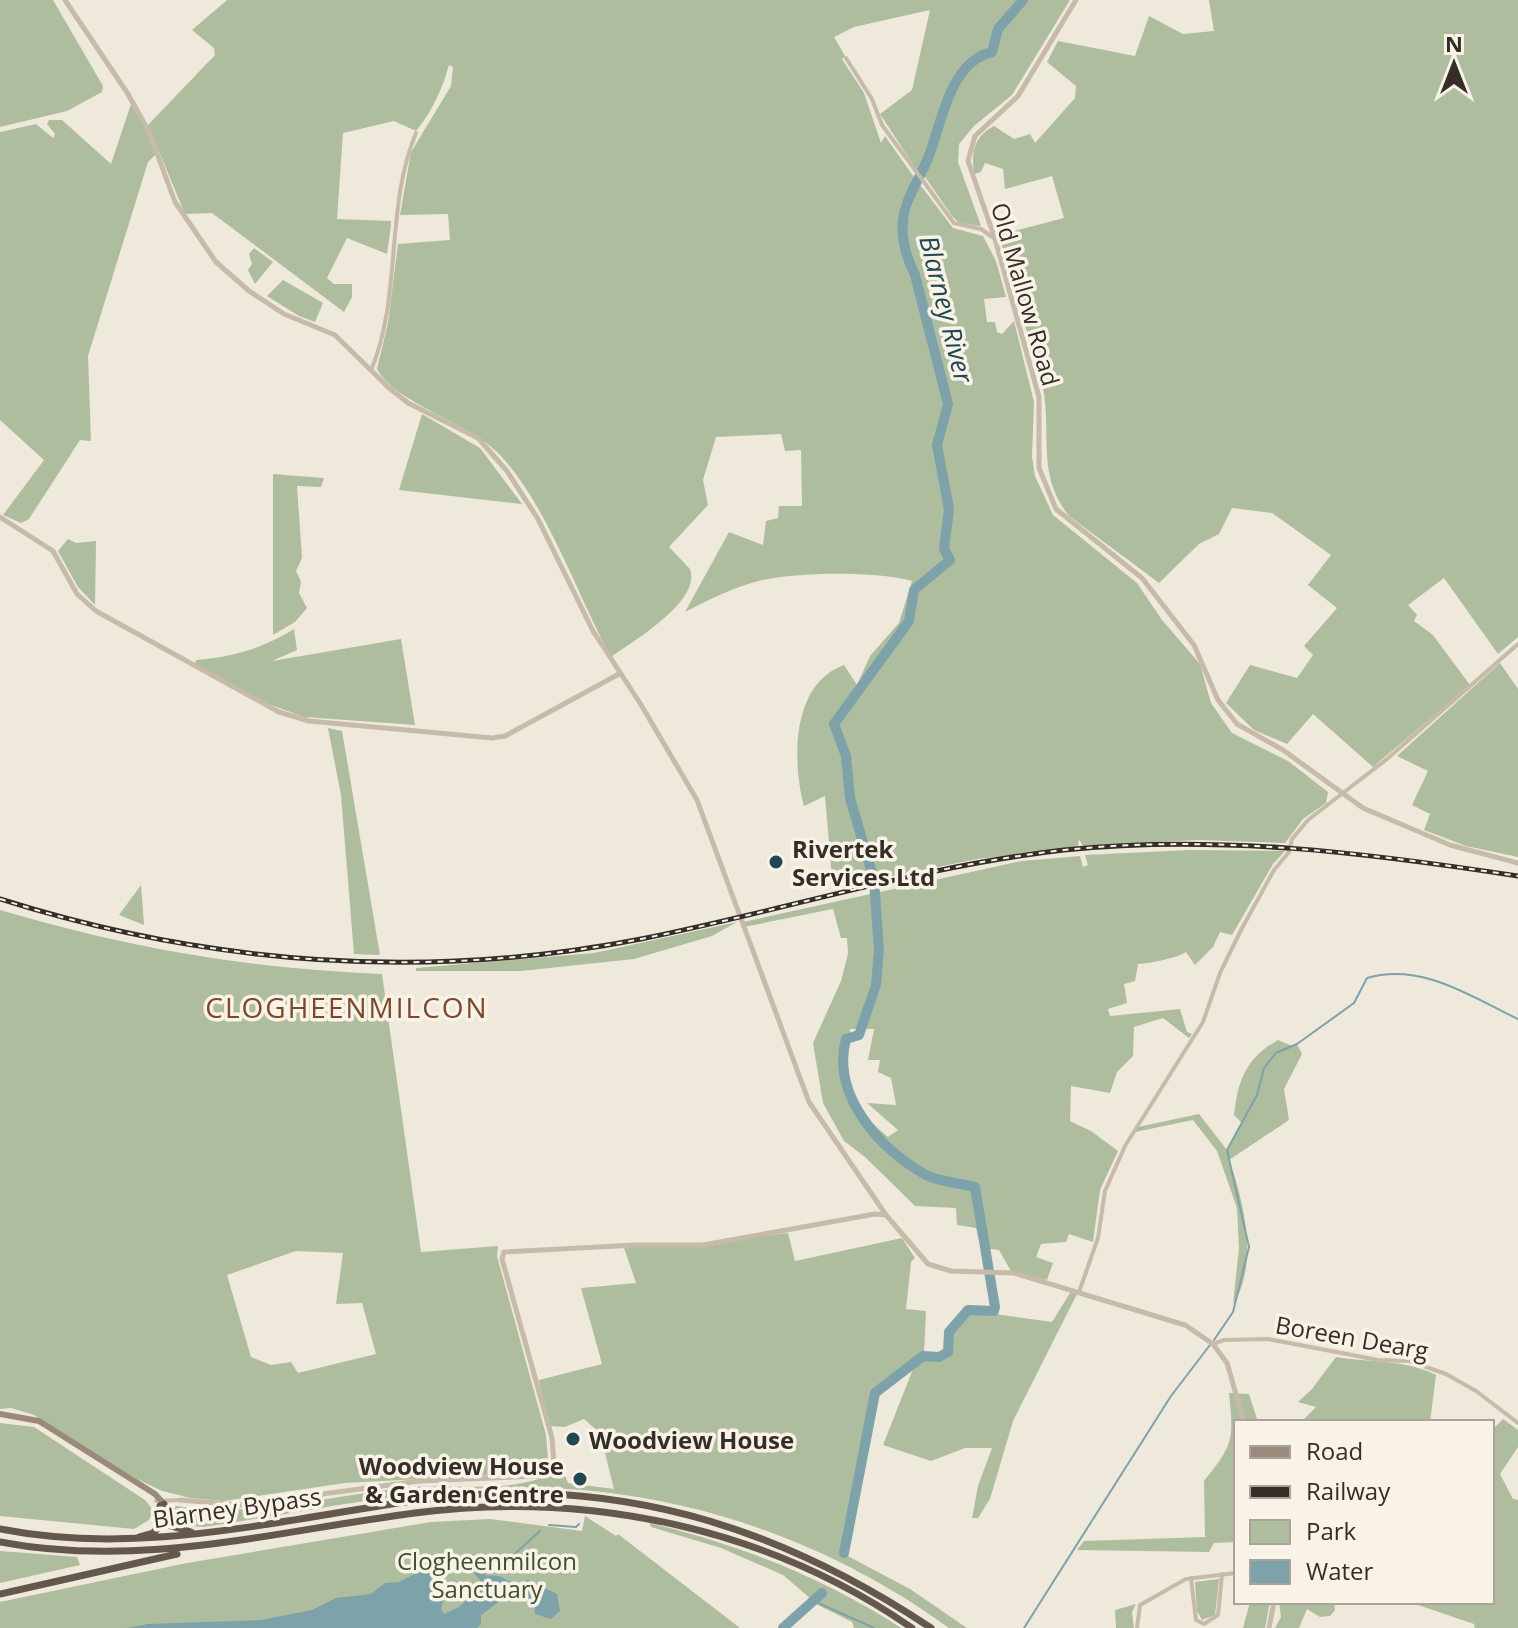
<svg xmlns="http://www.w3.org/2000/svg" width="1518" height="1628" font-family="'Open Sans',sans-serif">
  <rect width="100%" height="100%" fill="#efe9dc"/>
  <path fill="#aebd9d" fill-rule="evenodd" d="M0,0H53L103,86L102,92L67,111L0,127Z
    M227,0H1070L1012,95L974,126L959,144L958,162L981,226L959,223L952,216L923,174L924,164L918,172L880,114L912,90L930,10L854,27L834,37L845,56L842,59L864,93L881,143L885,136L916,180L904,218L908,260L907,223L918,182L953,228L983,236L996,261L1006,297L984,299L987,322H995L997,332L1002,334L1014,321L1034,402L1032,457L1035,476L1053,515L1137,583L1162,620L1200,664L1211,703L1232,733L1288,761L1328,792L1326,803L1303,819L1285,843L1198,840L1083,846L1079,839L1078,847L978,859L877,879L853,798L848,756L835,725L905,630L910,621L915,592L952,560L945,548L951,509L938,445L944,415L935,442L947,510L941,548L949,560L912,590L907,620L831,725L843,756L846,796L871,882L833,889L825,796L804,806C792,761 791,684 844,665L857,685L870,656L899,623L912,581C877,571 794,572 759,581C734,587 708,600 685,612L729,532L763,545L766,521L778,518L779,506H802L801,450L785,451L781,434L716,437L703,480L708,505L669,547L690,569C702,601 633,641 611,657C577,595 546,502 498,453C466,421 395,403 377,369L388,323L398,244L450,240L448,214L400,215L411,152L451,86L453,67L449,65C443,87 432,112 416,131L394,121L343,133L337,219L391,221V226L387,254L347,238L327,278L334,284H352V297L344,312L212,213L185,214L148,125L215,55L214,48L192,30Z
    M1209,0H1518V637L1498,654L1444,578L1408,605L1417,615L1414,621L1433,635L1470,685L1373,767L1313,714L1287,744L1254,730L1226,703L1250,665L1297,678L1313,655L1304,646L1337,608L1308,585L1331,555L1272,513L1232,508L1219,534L1199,544L1159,583L1069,516C1036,474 1052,436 1043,388L999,235L1064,218L1052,176L1005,189L1003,169L985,163L981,172L974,174C971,153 974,136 994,126L1014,139L1030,134L1035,143L1075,98L1076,86L1047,62L1058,41L1135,56L1149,16L1183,34L1214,31Z
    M132,101L158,152L148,162L88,356L91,441L80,440L29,519L21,523L3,515L44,460L0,420V132L36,124L53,138L55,134L47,124L49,120H62L111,164Z
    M254,248L273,262L255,284L248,270L252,264L249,254Z
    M283,280L323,303L315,322L299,316L267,296Z
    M422,414L480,448L522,504L399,490Z
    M273,474L324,478L321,487L297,486L302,558L296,571L301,582L299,593L307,608L295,622L273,635Z
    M68,539L76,543L96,541L95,605L78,587L58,551Z
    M294,629L297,650L272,661L401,639L415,725L304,717L263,702L195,665L196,660C232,657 262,649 294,629Z
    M1500,663L1518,689V857L1466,846L1424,830L1430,814L1412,805L1428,771L1397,756Z
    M328,728L342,731L380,955L354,954L341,795Z
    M1189,850L1285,851L1273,864L1232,935L1220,932L1213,947L1195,965L1186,952C1174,959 1151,963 1138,964L1135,981L1124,984L1127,1003L1108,1009L1110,1016L1180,1009L1187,1032L1192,1034L1189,1038L1163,1018L1134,1027L1133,1056L1117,1072L1110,1093L1071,1086L1070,1121L1091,1131L1118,1151L1100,1190L1093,1242L1069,1234L1066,1242L1041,1244L1036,1257L1053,1263L1047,1280L1011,1271L999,1250L981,1248L976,1228L957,1225L956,1208L915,1206L865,1157L844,1141L823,1103L813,1043L841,981L848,954L847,938H841L833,909L744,927L743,922L1022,861L1080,856L1083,867L1088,865L1085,855ZM850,1029H874L868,1060H880L878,1072L891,1078L896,1105L867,1103L898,1130L888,1137C863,1117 837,1086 845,1050C846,1044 850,1040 850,1029Z
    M141,885L144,925L119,915Z
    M0,910C129,948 248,969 382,974L421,1252L498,1246L497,1256L546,1435L548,1459L531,1473L345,1483L224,1501L191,1498L162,1491L137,1479L34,1415L11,1408L0,1409ZM296,1251L343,1253L336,1304L362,1303L376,1354L298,1373L291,1362L271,1365L251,1357L227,1275Z
    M737,922L712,936L634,959L521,971H416V968L594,953Z
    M1278,1040L1292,1046L1297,1044L1302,1054L1284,1089L1289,1120L1229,1160C1244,1201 1259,1265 1233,1304L1239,1248L1237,1208L1217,1151L1193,1120L1135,1132L1138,1127L1199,1114L1227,1150L1242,1123L1234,1115C1238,1080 1246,1058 1278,1040Z
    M788,1233L795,1261L902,1238L915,1258L911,1262L906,1309L926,1311L924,1353L918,1361L948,1355C953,1336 954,1316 980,1312L1052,1322L1070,1293L1077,1294L1013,1421L990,1499L978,1518H972L978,1486L992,1448H965L931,1461L883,1445L915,1364L875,1394L844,1554L910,1589L967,1628H949C806,1524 633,1475 456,1490C371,1497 287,1515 203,1527L175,1525L171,1511L176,1506C253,1517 325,1497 401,1488C452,1482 517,1497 562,1468L568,1483L614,1489L600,1433L584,1419L565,1427L549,1426L539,1380L602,1364L581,1288L636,1283L623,1245L676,1246Z
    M1336,1357C1370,1363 1405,1359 1436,1375L1430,1422H1301L1316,1407L1298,1402L1312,1389Z
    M1229,1393L1249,1394L1258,1422H1236V1542L1214,1543L1209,1552L1077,1550L1084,1541L1205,1537L1204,1481C1233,1445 1234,1441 1229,1393Z
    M1503,1419L1518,1430V1447L1500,1474L1513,1499L1518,1500V1628H1475L1474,1624L1418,1605V1602H1492V1430Z
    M0,1423L34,1427L145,1500L153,1510L149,1520L134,1529L0,1516Z
    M585,1516L616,1536L618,1534L740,1628H0V1602L187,1563L431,1522L490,1519L582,1531Z
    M650,1523C740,1545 823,1577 901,1628H854L852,1622L818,1605L783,1575L721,1548L651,1527Z
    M0,1551L77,1557L80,1565L0,1583Z
    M1219,1579L1215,1615L1202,1620L1197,1611L1195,1582Z
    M1250,1602H1270L1265,1628H1243Z
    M1279,1602H1334L1335,1610L1330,1616L1320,1617L1307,1609L1299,1628H1275L1281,1617Z
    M1136,1604L1132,1612L1134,1628H1116L1115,1610Z"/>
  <path fill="#7da2aa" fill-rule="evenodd" d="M472,1555L484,1567L485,1575L499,1576L517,1585L528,1580L557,1594L560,1611L551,1619L535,1614L534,1599L508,1595L481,1615V1624L477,1628H127L148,1624L261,1620L312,1610L336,1598L371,1594L385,1583L399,1582L440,1561ZM468,1566L483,1584L459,1607L444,1614L441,1609L443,1601L436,1596L431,1578Z"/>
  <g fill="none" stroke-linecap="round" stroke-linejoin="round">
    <path stroke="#7da2aa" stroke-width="2" d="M1214,1340L1233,1312L1249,1247L1227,1150L1257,1095L1264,1068L1276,1053L1297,1044L1354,1003L1367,978C1421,962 1472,997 1518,1019
      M549,1525L576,1527L579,1524
      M484,1574L485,1570L496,1571L540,1531
      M816,1602L874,1628
      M1024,1628L1171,1396L1210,1345"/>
    <path stroke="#7da2aa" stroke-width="10" d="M844,1553L875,1393L923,1356L939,1357L948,1352L949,1332L968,1310L994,1311L995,1307L975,1187C960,1183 940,1182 926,1175C880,1150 831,1095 846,1039L859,1035L876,985L879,950L874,880L850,798L846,756L834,724L909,621L914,590L950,560L944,549L949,509L937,445L948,404L915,275C907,259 901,240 903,221C906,195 922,176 930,153C942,120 951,61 992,52L998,29L1023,0
      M783,1628L822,1593"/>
    <path stroke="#c6baa9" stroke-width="4" d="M846,58L872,99L882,125L954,223L981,229L995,239
      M372,368C402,294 385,207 416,133
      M1079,1292L1098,1238L1105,1191L1125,1146L1203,1022L1220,973L1241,930L1274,870L1289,852L1292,839L1308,820L1387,759L1518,644
      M1213,1344L1224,1340L1268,1339L1378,1360L1409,1361L1446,1374L1476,1391L1518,1423
      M156,1501L180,1500
      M1191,1578L1196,1620L1204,1624L1218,1615L1222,1574
      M1137,1628L1140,1605L1186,1579L1236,1573"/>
    <path stroke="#c6baa9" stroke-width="5" d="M65,0L128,94L149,132L175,202L216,262L249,291L284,314L335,335L388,387L408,403L478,438L507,471L538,519L593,631L640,703L697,800L809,1102L886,1215L928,1264L951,1271L1014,1273L1185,1325L1213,1344L1227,1363L1244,1422
      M1076,0L1018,96L975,136L968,161L995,239L1039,397V468L1056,509L1142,578L1194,645L1218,700L1237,724L1283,750L1363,808L1450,845L1518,863
      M0,517L53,551L77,594L96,611L279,712L309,721L492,738L505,736L619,674
      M180,1500L241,1505L419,1481L541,1476L554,1463L552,1438L502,1259L504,1252L636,1245H703L875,1214L886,1215
      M1269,1628L1274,1602"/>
    <path stroke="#9a8a7a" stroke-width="6" d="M0,1414L39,1421L155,1494L164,1504"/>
    <path stroke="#64584d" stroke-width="7" d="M164,1504L171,1526L191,1532
      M0,1529C142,1557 280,1519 420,1500C610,1474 773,1523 931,1628
      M139,1537L153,1533L161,1525L160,1506
      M0,1542C141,1569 276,1531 415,1513C588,1490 768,1528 912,1628
      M0,1594L177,1554"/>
    <defs>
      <path id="rail" d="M0,899C208,965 426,981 641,939C782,911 921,866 1064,850C1218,834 1367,853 1518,876"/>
    </defs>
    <use href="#rail" stroke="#342d28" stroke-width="5"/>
    <use href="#rail" stroke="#f8f2e7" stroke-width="2" stroke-dasharray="6" stroke-linecap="butt"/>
  </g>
  <g fill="#214852" stroke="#f8f2e7" stroke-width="3">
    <circle cx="776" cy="862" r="8"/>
    <circle cx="573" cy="1439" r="8"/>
    <circle cx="580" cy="1479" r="8"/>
  </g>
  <g text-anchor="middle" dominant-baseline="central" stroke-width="7" stroke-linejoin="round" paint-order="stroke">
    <g font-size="24" fill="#342d28" stroke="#f8f2e7">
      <text transform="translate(1026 294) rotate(74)">Old Mallow Road</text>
      <text transform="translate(1352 1337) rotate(10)">Boreen Dearg</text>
      <text transform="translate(237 1507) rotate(-8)">Blarney Bypass</text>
    </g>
    <g font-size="24" font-weight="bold" fill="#342d28" stroke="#f8f2e7" text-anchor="start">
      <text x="792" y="848">Rivertek<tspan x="792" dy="28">Services Ltd</tspan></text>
      <text x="589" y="1439">Woodview House</text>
      <text x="564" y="1465" text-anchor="end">Woodview House<tspan x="564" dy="28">&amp; Garden Centre</tspan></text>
    </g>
    <g font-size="24" fill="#3f502e" stroke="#f8f2e7">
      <text x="487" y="1560">Clogheenmilcon<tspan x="487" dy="28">Sanctuary</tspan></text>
    </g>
    <g font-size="26" font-style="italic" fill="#214852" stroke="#f8f2e7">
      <text transform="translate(947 309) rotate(76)">Blarney River</text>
    </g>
    <g font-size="28" letter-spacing="2" fill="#7c4828" stroke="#f8f2e7">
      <text x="347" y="1007">CLOGHEENMILCON</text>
    </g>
  </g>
  <rect x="1234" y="1420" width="260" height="184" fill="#f8f2e7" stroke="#aaa39b" stroke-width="2"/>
  <rect x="1250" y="1446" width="40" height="12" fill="#9a8a7a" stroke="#aaa39b" stroke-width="2"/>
  <text x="1306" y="1460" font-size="24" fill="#342d28">Road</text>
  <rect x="1250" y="1486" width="40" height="12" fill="#342d28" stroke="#aaa39b" stroke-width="2"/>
  <text x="1306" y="1500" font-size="24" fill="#342d28">Railway</text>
  <rect x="1250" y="1520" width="40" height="24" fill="#aebd9d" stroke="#aaa39b" stroke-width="2"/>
  <text x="1306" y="1540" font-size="24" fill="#342d28">Park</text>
  <rect x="1250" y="1560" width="40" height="24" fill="#7da2aa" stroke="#aaa39b" stroke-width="2"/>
  <text x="1306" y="1580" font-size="24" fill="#342d28">Water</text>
  <g transform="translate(1454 64)" stroke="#f8f2e7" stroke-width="6" paint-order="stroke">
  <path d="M0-6L14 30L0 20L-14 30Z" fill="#342d28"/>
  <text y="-12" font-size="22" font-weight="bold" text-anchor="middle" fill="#342d28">N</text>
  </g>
</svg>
